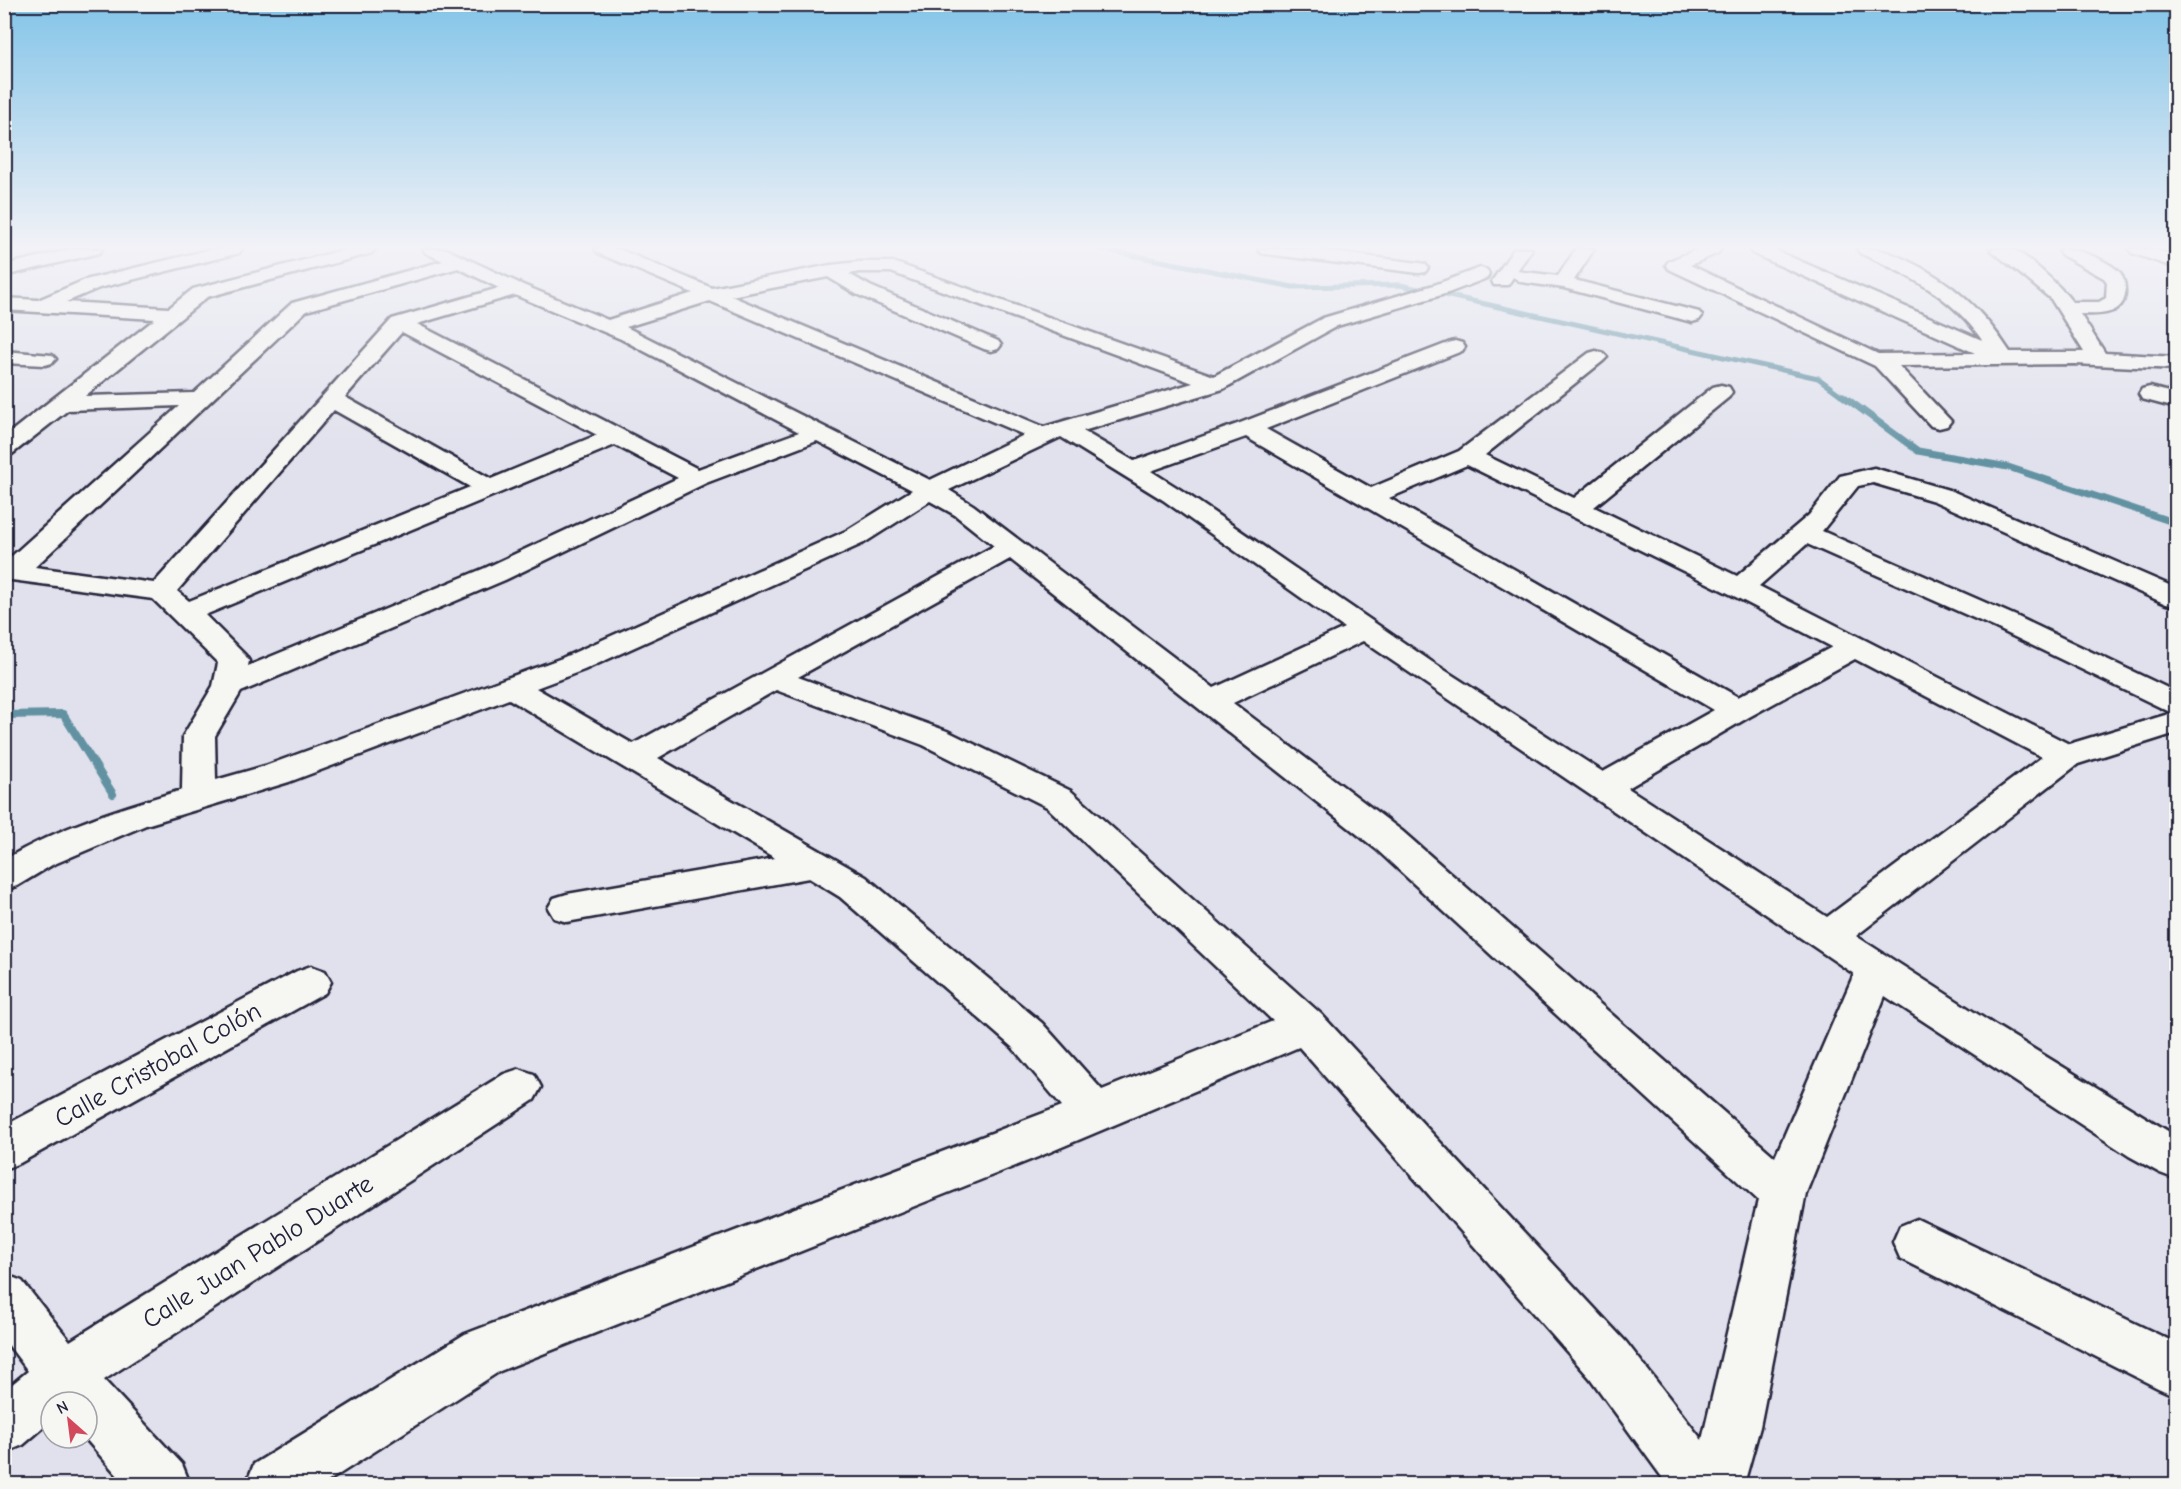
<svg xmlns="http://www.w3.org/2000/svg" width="2181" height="1489" font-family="'Comic Neue',sans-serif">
  <rect width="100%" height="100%" fill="#e1e1ed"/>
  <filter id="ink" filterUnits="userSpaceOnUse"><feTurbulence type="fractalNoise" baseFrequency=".0167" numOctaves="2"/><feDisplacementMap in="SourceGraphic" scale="12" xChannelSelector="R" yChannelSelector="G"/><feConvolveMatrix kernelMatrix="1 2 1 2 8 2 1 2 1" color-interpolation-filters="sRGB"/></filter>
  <g filter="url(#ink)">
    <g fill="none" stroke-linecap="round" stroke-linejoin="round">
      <path stroke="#6292a2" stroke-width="5" d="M1101,249L1293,287L1400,285L1818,378L1845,398"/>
      <path stroke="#6292a2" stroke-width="7" d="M1843,396L1918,451L2008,467L2176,523"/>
      <path stroke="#6292a2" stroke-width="8" d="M4,715L63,714L113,794"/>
      <defs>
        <path id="minor" d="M73,249H102L99,253L4,276V265Z
          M213,249H242L239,253L99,288L66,302L169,308L193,289L347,249H375L372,253L207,297L85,396L194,393L292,303L443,261L426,253L423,249H446L523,285L608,320L693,293L598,253L595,249H618L712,288L831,265L859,262H893L1214,376L1323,318L1434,285L1480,268L1487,270L1489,274L1487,278L1448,293L1337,326L1223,389L1083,431L1134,461L1240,423L1448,343L1455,341L1462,343L1465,347L1462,351L1266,429L1371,488L1459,451L1589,353L1596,351L1603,353L1607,357L1603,361L1485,455L1574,498L1713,387L1721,385L1729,387L1732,392L1729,397L1594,507L1737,576L1809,515L1840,476L1874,468L1952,491L2176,588V606L2166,604L1934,501L1873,483L1858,486L1822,531L2016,616L2176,692V733L2078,764L1856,936L1996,1026L2176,1136V1179L2160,1173L2129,1156L1885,996L1806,1193L1760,1427L1744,1484H1667L1590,1378L1299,1047L1038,1157L500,1371L324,1484H246L254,1464L465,1334L1062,1106L1012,1047L840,897L809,878L567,922L554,918L548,908L554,898L567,894L775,858L509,699L289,782L146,825L52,865L17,886L4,890V860C59,827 121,808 182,790L183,736L213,686L218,663L153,599L4,579V563L179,406L68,410L12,454L4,456V437L155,319L4,310V298L38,300L85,280ZM458,268L499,288L392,319L154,583L35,567L306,311ZM859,272H891L1193,383L1044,427L731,296L828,277L856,294L984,349L991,351L998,349L1001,345L998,341L870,286L849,274ZM515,295L621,339L799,432L698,469L417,324ZM710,301L1024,435L930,480L626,327ZM402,332L597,435L491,479L345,397ZM334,410L470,487L189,601L177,591ZM1061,437L1163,500L1344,628L1214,688L973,505L949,490ZM1246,437L1714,710L1603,772L1432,662L1181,490L1151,471ZM817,441L912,490L846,531L562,658L265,766L216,780L215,736L241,692L505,580L706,483ZM615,445L678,478L485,568L248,666L249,661L245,655L205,615ZM1467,465L1730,594L1832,647L1738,697L1389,498ZM930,501L955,515L994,546L633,744L536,688L584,670L864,543ZM1807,544L1996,628L2172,713L2069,744L1759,586ZM1010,559L1376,849L1758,1200L1702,1440L1626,1342L1321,1014L1071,791L947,731L798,677ZM1363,641L1854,974L1775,1157L1402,831L1233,703ZM1855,659L2042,757L1827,917L1628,788L1749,717ZM776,690L923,745L1047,807L1273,1021L1102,1090L1042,1023L866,877L658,758Z
          M1258,249H1307L1419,263L1425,264L1428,268L1425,272L1419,273L1267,254L1261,253Z
          M1514,249H1532L1517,271L1558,276L1576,249H1594L1574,280L1699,312L1702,316L1699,320L1692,322L1564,288L1521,282L1513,277L1508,285H1494L1492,281Z
          M1698,249H1721L1718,253L1690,265L1878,354L1975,353L1752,253L1749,249H1772L1982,340C1952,296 1907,274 1860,253L1857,249C1879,247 1891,253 1910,262C1954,283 1984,312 2010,352H2084L2051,299L1990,249C1996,249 2004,248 2010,249C2023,251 2064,290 2072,302H2099L2106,298L2107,282L2104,278L2062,255L2059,251L2061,249C2080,249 2101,258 2116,269C2123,274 2125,282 2125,290C2126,315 2100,315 2080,314L2105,353L2176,357V369L2075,364L1899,366L1951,421L1947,426L1939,428L1931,426L1875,366L1669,269L1666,265L1669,261Z
          M2129,249H2154L2176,257V268L2132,253Z
          M4,351L52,355L56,359L52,363L45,365L4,363Z
          M2150,387L2176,394V408L2142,399L2139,394L2142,389Z
          M311,966L325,971L331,982L325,993L20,1163L4,1169V1126L297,971Z
          M519,1069L534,1074L541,1087L534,1100L104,1380L182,1464L190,1484H125L85,1438H87V1402H51V1421L23,1445L4,1453V1391L28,1371L4,1339V1274L22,1281L70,1341L504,1074Z
          M1917,1219L2176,1343V1396L2158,1388L1900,1258L1893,1242L1900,1226Z"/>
      </defs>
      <use href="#minor" stroke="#22223b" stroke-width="5"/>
      <use href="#minor" fill="#f6f6f2" fill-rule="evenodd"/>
    </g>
  </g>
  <linearGradient id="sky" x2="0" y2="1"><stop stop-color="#83c4e8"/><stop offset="0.54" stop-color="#f2f2f7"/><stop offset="1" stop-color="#f2f2f7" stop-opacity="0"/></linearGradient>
  <rect width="2181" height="457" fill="url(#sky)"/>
  <g text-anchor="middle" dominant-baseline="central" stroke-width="6" stroke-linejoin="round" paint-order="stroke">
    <g font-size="26" fill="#22223b" stroke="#f6f6f2">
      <text transform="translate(158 1065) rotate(-29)">Calle Cristobal Colón</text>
      <text transform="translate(258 1252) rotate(-32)">Calle Juan Pablo Duarte</text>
    </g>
  </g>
  <rect width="2181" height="1489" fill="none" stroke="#f6f6f2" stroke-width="24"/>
  <rect x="12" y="12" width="2157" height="1465" fill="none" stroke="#22223b" stroke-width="2" filter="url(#ink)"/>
  <g transform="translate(69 1420) rotate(332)"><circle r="28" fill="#f6f6f2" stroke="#a1a1a9" stroke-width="1.5"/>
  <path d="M0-4.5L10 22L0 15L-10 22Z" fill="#d1495b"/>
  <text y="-9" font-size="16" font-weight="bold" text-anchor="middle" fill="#22223b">N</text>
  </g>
</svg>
